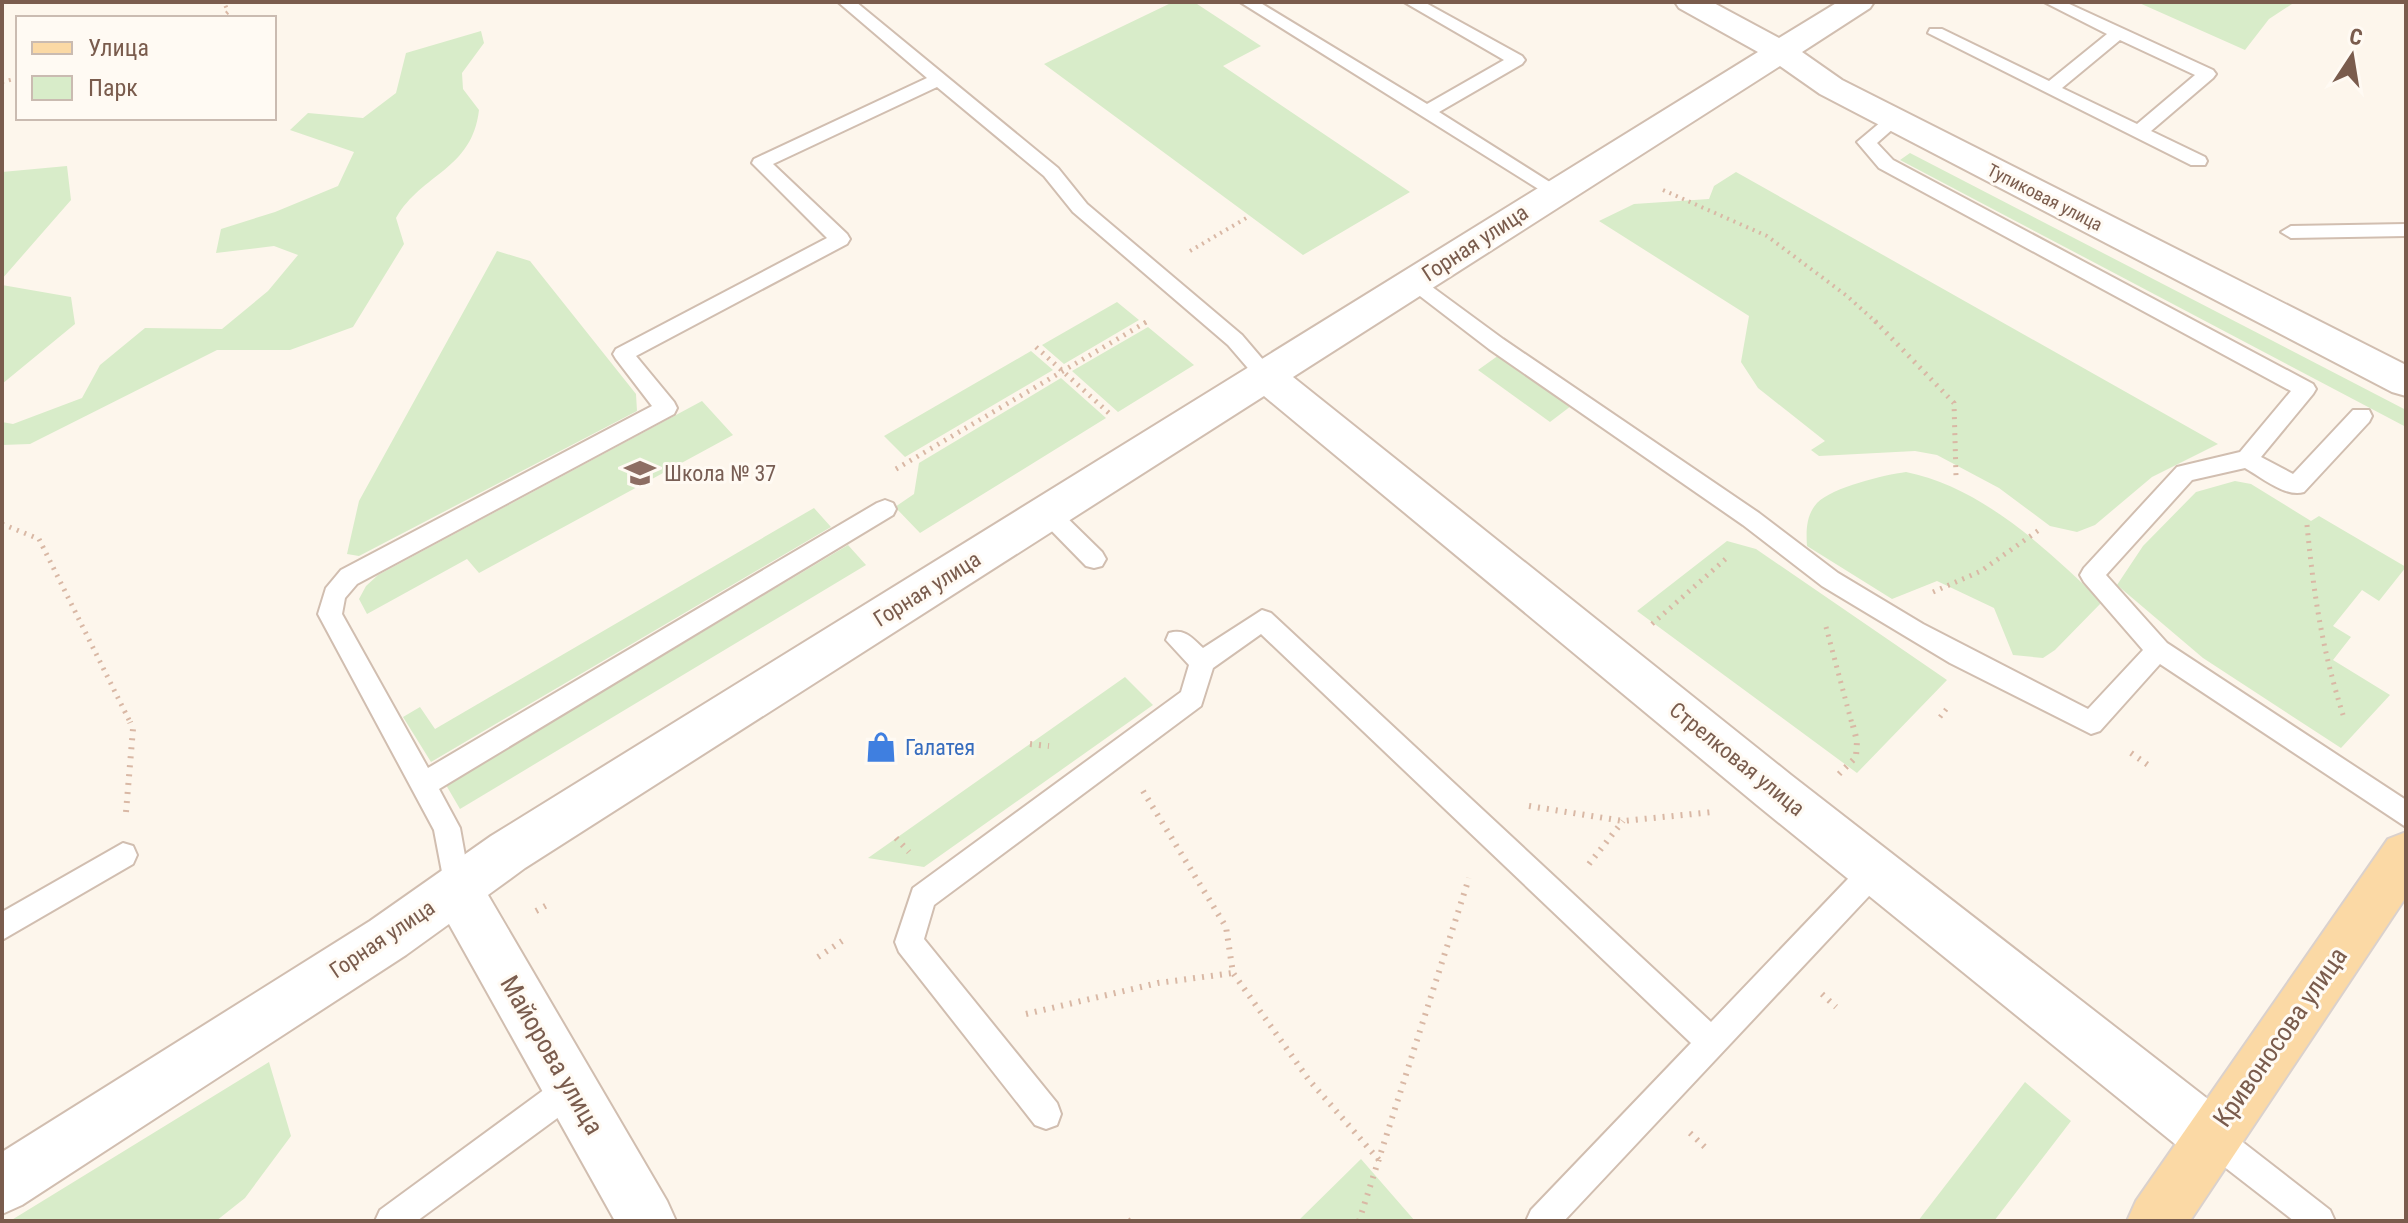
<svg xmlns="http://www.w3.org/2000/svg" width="2408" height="1223" font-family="'Roboto Condensed',sans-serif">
  <rect width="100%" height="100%" fill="#fdf6ec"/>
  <path fill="#d8ecc9" d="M1173,2H1194L1261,46L1223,66L1410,192L1303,255L1044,64Z
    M2137,2H2295L2269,19L2245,50Z
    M481,31L484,43L462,73L463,89L479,110C472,170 422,173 396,218L404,244L353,327L290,350H217L30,444L2,445V422L13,424L82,398L100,365L145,328L222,329L268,291L298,255L274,246L216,253L221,229L275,212L338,186L354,152L290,130L308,113L363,118L396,93L406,53Z
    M1910,153L2406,410V427L1900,160Z
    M67,166L71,200L2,279V172Z
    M1736,172L2218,444L2152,477L2095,525L2077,532L2050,526L1999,488L1937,455L1915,451L1819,456L1811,450L1825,441L1758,388L1741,362L1749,316L1599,221L1634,204L1709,199L1714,186Z
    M497,251L530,261L636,394L637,411L359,556L347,554L359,501Z
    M2,285L71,297L75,324L2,384Z
    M1117,302L1139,320L1064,364L1042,345Z
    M1148,327L1194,365L1118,412L1072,371Z
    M1031,351L1053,370L905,457L884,436Z
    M1499,355L1571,406L1550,422L1478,370Z
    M1061,378L1106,418L920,533L895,507L914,494L919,463Z
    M702,401L733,435L479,573L467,559L367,614L359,599L366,586L378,575Z
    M1906,472C1982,487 2048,550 2102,602L2055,650L2043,658L2013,655L1994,608L1937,581L1892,599L1807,546C1806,531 1806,515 1817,503C1833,487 1884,475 1906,472Z
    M2235,481L2251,484L2311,521L2319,516L2406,567L2379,601L2362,590L2333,626L2351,637L2333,660L2390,695L2341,748L2203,658L2117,585L2143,546L2196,492Z
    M814,508L831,527L431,762L403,717L420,707L435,729Z
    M1727,541L1756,549L1947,680L1857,773L1637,611Z
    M848,545L866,565L460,809L446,785Z
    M1125,677L1153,705L924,867L868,858Z
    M269,1062L291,1136L245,1198L216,1221H10Z
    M2025,1082L2071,1121L1994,1221H1918Z
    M1361,1159L1415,1221H1298Z"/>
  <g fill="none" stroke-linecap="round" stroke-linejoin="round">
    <defs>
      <path id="service" d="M838,2H856L1058,168L1087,204L1242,335L1277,376L1273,381H1259L1228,345L1073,212L1044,176L937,87L773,164L847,234L850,239L847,244L636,356L674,402L677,408L674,414L357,584L345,598L342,614L428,768L877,503L885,500L893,503L896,509L893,515L439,789L460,828L471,889L467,898L457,902L447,898L434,830L318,614L326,588L341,570L652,406L616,359L613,354L616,349L827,238L752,163L754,159L927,78Z
        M1240,2H1259L1427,104L1504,60L1404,2H1424L1522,56L1525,60L1522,64L1439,112L1564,191L1562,195H1548Z
        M2044,2H2065L2213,70L2216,74L2213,78L2151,131L2205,157L2207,161L2205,165H2191L1928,33L1930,29H1942L2049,81L2107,34ZM2120,40L2195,75L2137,124L2062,88Z
        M1894,115L1903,120L1877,143L1893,160L2313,384L2316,389L2313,394L2261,457L2293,474L2353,410H2369L2372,416L2369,422L2304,492C2286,498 2261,477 2245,468L2192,480L2106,575L2167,643L2406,800V827L2160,664L2100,731L2091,734L1950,663L1822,586L1743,525L1489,349L1403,283L1413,276L1420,278L1503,339L1759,513L1838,573L1923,624L2088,709L2143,650L2084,582L2080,575L2084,568L2177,467L2240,452L2291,391L1879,168L1857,142L1888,116Z
        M2406,224V236L2291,238L2281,232L2291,226Z
        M1048,504L1056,507L1102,552L1106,559L1102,566L1094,568L1086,566L1040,519L1037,513L1040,507Z
        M1262,610L1271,613L1711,1022L1865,861L1875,857L1885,861L1889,870L1885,879L1564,1221H1526L1531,1210L1691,1043L1261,634L1213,668L1201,706L934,905L924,939L1057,1103L1061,1114L1057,1125L1046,1129L1035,1125L899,952L895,942L913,888L1181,692L1189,665L1166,640L1169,633C1185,628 1192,638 1203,648Z
        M123,843L133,846L137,855L133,864L2,940V912Z
        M571,1074L582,1078L586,1089L582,1100L417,1221H375L380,1210L560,1078Z
        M2211,1122L2222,1126L2330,1210L2335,1221H2294L2200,1148L2196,1137L2200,1126Z"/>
      <path id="minor" d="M1675,2H1712L1779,38L1838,2H1874L1870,8L1802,52L1842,80L2406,365V396L2392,392L1820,94L1780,66L1293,377L1791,775L2231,1117L2239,1137L2231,1157L2211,1165L2191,1157L1757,805L1264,396L525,868L488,895L667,1201L676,1221H615L449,924L406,955L22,1205L2,1214V1152L370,921L491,836L1758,52L1679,8Z"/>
      <path id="primary" d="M2406,832V897L2190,1221H2127L2136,1201L2388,839Z"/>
    </defs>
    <use href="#service" stroke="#d1beb0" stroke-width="4"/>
    <use href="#minor" stroke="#d1beb0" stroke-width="4"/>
    <use href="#primary" stroke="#dad1cd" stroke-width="4"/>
    <path stroke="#d9b8a5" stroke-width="4" stroke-dasharray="2 5" stroke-linecap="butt" d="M221,18L228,12L224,2
      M2,82L18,78
      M1663,190L1767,236L1847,296L1877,323
      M1190,251L1248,217
      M1144,323L1150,320"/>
    <path stroke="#d9b8a5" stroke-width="5" stroke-dasharray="2 6" stroke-linecap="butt" d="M1875,321L1954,403L1956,476
      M1036,347L1110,414
      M896,469L1148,321
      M2,524L39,539L131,724
      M2307,525C2314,597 2322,649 2344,718
      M1933,592L1981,571L2039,530
      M1652,624L1729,556
      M1826,627L1852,724
      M1940,717L1948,707"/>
    <path stroke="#d9b8a5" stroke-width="6" stroke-dasharray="2 7" stroke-linecap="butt" d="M1030,744L1049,746
      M2131,753L2148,765
      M1839,774L1856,757L1857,741L1852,722
      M1143,791L1226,927L1233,973L1309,1080L1379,1160
      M1529,806L1623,821L1713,812
      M126,812L133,729L130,722
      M896,838L909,852
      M1589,864L1623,821
      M536,911L549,904
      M818,957L842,941
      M1822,994L1836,1007
      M1026,1014L1158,983L1233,973
      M1690,1133L1709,1151
      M1130,1221L1136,1216
      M1359,1221L1469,878"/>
    <use href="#service" fill="#fff" fill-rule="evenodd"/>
    <use href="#minor" fill="#fff" fill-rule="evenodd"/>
    <use href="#primary" fill="#fbd9a5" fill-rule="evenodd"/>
  </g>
  <defs>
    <symbol id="school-bare" viewBox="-9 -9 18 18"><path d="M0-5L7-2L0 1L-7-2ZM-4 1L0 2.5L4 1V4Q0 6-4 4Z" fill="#8d6e63" stroke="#fffaf3" stroke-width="2.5" paint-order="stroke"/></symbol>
    <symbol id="shop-bare" viewBox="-9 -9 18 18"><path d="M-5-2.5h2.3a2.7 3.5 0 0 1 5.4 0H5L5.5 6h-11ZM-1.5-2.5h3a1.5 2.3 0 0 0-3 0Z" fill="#3f7fe0" stroke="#fffaf3" stroke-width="2.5" paint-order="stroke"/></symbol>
  </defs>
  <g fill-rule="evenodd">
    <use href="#school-bare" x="618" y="451" width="44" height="44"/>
    <use href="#shop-bare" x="859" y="725" width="44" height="44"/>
  </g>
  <g text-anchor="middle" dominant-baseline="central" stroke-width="6" stroke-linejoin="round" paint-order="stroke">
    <g font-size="18" fill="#7a5c4d" stroke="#fffaf3">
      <text transform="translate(2045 197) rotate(27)">Тупиковая улица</text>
    </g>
    <g font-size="22" fill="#7a5c4d" stroke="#fffaf3">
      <text transform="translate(1475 243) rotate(-33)">Горная улица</text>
      <text transform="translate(927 589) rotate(-32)">Горная улица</text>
      <text transform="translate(1737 759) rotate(39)">Стрелковая улица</text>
      <text transform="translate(382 939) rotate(-34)">Горная улица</text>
    </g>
    <g font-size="22" fill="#785e54" stroke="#fffaf3" text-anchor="start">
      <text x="664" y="473">Школа № 37</text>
    </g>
    <g font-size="22" fill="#366cbe" stroke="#fffaf3" text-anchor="start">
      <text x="905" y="747">Галатея</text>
    </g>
    <g font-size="26" fill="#7a5c4d" stroke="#fffaf3">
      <text transform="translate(2280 1037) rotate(-55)">Кривоносова улица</text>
      <text transform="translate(552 1055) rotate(60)">Майорова улица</text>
    </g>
  </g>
  <rect width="2408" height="1223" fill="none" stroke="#7a5c4d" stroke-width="8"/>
  <rect x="16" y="16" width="260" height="104" fill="#fffaf3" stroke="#cabbb1" stroke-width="2"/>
  <rect x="32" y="42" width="40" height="12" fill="#fbd9a5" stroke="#cabbb1" stroke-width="2"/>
  <text x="88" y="56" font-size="24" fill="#7a5c4d">Улица</text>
  <rect x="32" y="76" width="40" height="24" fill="#d8ecc9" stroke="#cabbb1" stroke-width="2"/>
  <text x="88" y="96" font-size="24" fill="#7a5c4d">Парк</text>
  <g transform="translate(2352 56) rotate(12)" stroke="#fffaf3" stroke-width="6" paint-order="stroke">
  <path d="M0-6L14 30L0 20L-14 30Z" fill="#7a5c4d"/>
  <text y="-12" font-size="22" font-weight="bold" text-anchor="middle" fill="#7a5c4d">С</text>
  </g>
</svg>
